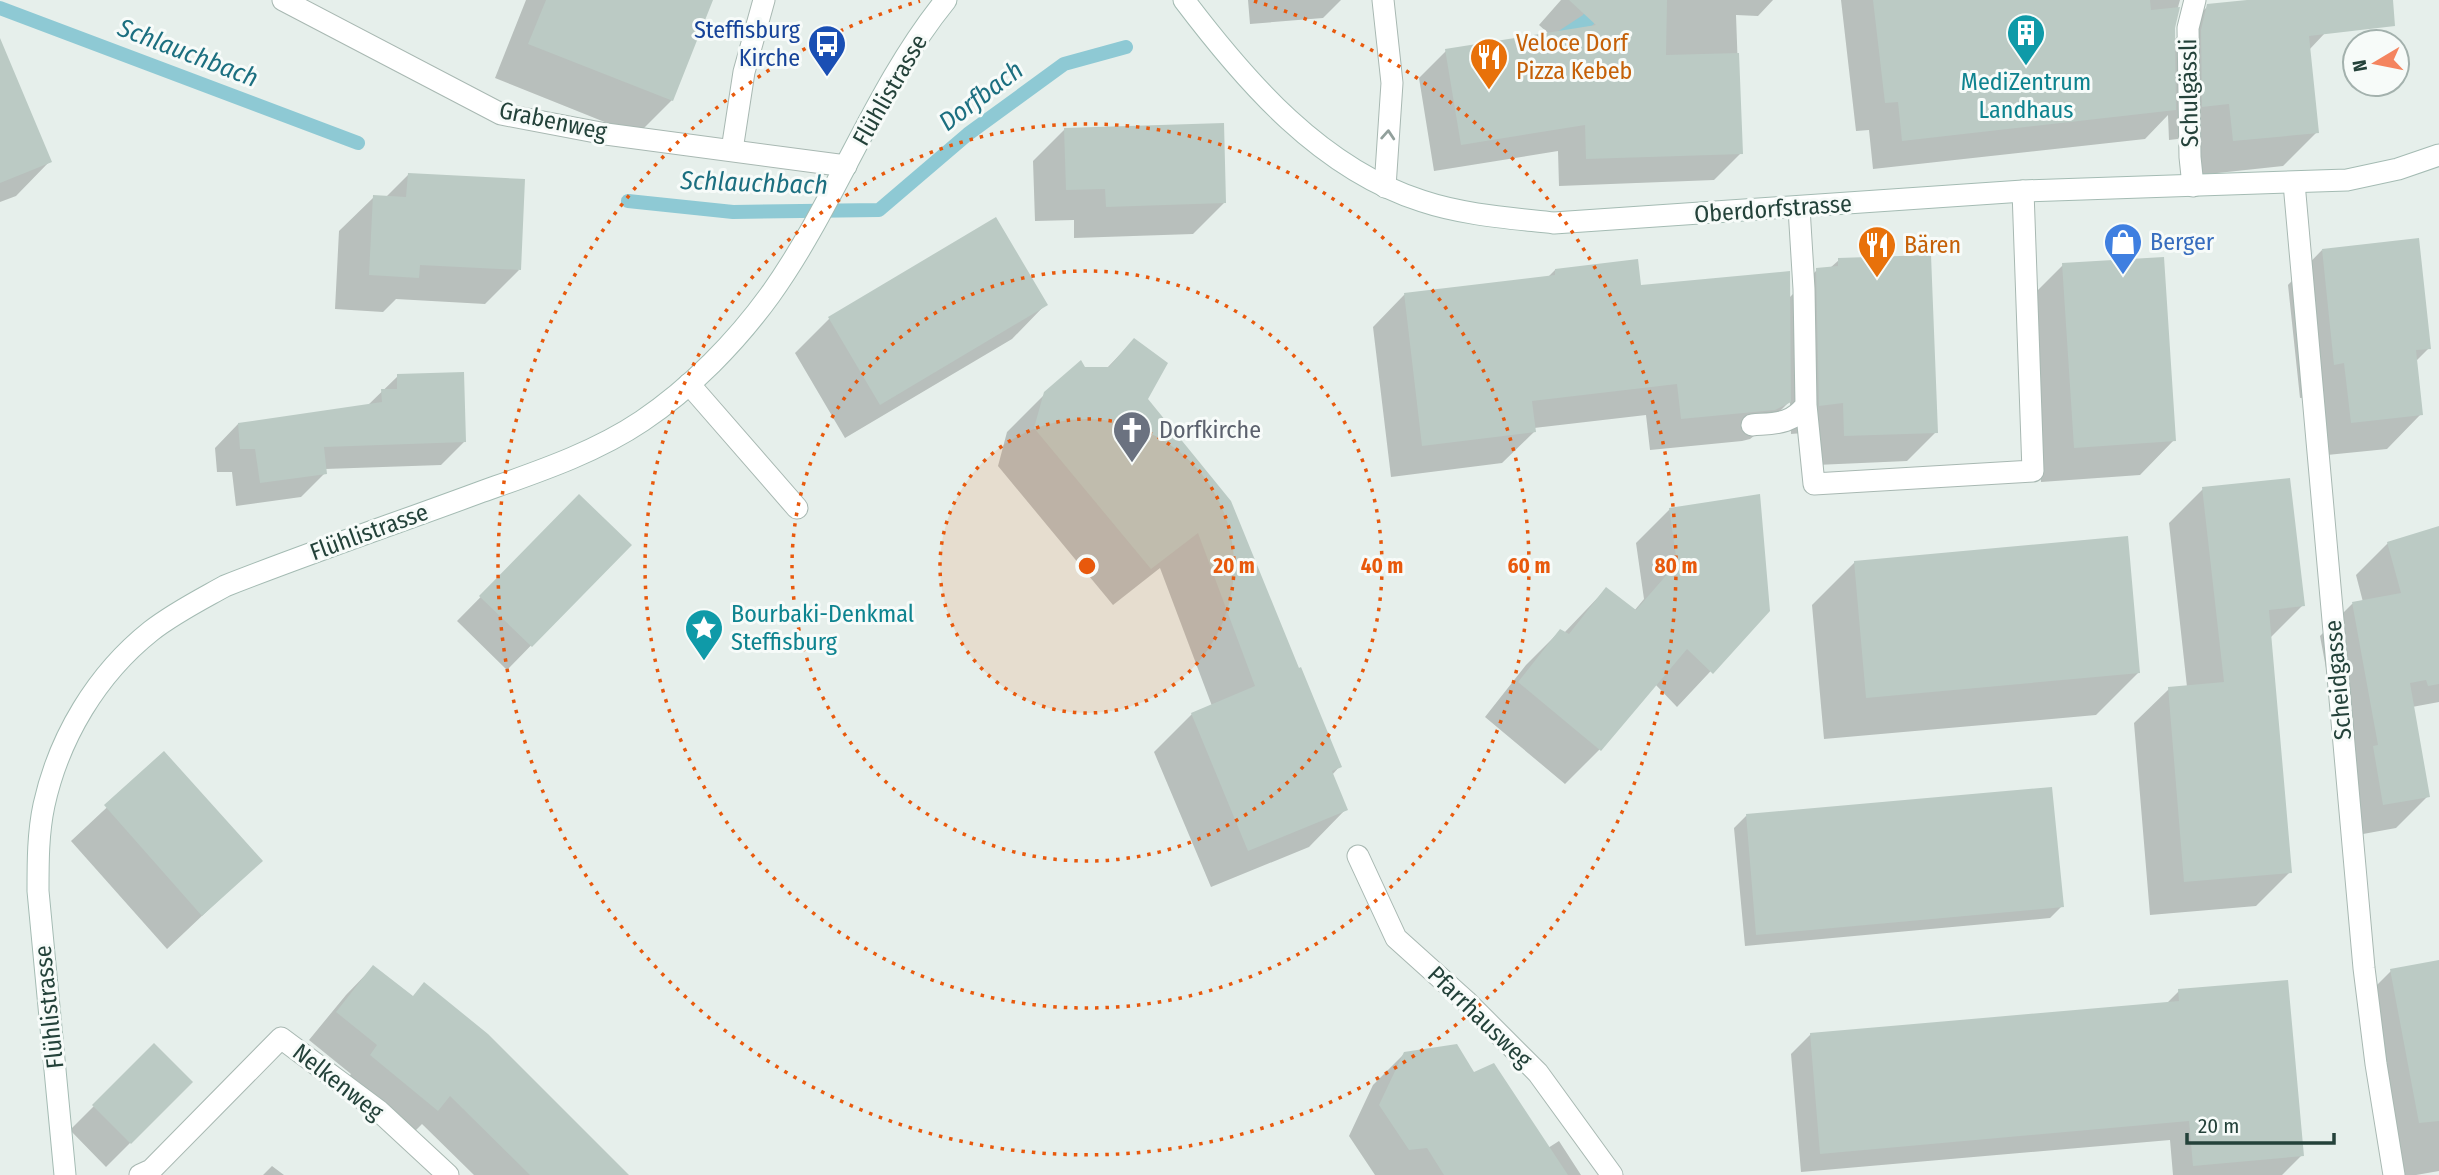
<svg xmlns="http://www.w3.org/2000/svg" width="2439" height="1175" font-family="'Fira Sans Condensed',sans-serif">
  <rect width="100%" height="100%" fill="#e6efeb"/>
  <path fill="#0003" d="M526,0H701L672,100L637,135L495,78Z
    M1248,0H1341L1323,18L1250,24Z
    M1561,0H1773L1758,16L1736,15L1741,153L1714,180L1559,186L1558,151L1434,171L1419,78L1446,51L1549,34L1539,25Z
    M1841,0H2180L2173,25L2174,40L2208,6L2264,0H2322L2325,33L2309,50L2317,132L2283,166L2199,175L2195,137L2169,140L2168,115L2145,139L1873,169L1869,130L1856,131Z
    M0,85L50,161L16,196L0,202Z
    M1065,129L1225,202L1193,234L1074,238V220L1035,221L1033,161Z
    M409,174L519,270L485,304L396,299L383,312L335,309L339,231L374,197H386Z
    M2322,250L2429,348L2416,361L2421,414L2387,449L2317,456L2311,397L2300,398L2288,285Z
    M1839,260L1936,432L1907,461L1816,465L1814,432L1791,434L1790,401L1759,432L1750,439L1742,441L1650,450L1646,415L1534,428V432L1502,463L1391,477L1373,327L1404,295L1548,277L1555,270L1639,287L1789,298L1817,270L1830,268Z
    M2063,265L2174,440L2140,475L2041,482L2029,299Z
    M1046,304L1012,339L845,438L795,353L829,319Z
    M1134,340L1145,400L1298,670L1340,766L1332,775L1346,809L1309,847L1211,887L1154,752L1192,714L1212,706L1160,568L1113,605L998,466L1007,432L1045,394L1084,369H1106Z
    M398,376L465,441L441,465L325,469V473L301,497L236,506L232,472H217L215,448L238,424L367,406Z
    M2203,489L2303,605L2270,638L2290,872L2256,906L2150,915L2134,723L2169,689L2187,687L2169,523Z
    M579,497L629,545L507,670L457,621Z
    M1670,509L1768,610L1677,707L1655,684L1599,750L1565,784L1485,717L1526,665L1560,631L1564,633L1606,589L1634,611L1644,599L1636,543Z
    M2439,528V702L2412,707L2428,796L2396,828L2352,836L2346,775L2320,636L2352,604L2363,602L2356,575L2388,543Z
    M1855,562L2139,672L2096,715L1824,739L1812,605Z
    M164,754L260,861L167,949L71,841Z
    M1746,816L2062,906L2050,918L1745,946L1734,828Z
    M2439,962V1171L2416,1175H2393L2360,1002L2391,971Z
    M373,967L626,1175H474L422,1124L409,1137L343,1084L351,1074L309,1040L346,995Z
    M2179,991L2302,1155L2282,1175H2173L2170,1140L1801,1172L1791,1054L1811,1034L2166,1004Z
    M154,1046L191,1082L106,1167L70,1130Z
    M1404,1054L1548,1148L1559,1141L1581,1175H1375L1349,1136L1373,1085Z
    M272,1166L284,1175H263Z"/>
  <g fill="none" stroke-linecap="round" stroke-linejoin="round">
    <path stroke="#8ec9d4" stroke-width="14" d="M0,8L358,143
      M1562,37L1588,20L1601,0
      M628,201L733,212L879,210L968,134L1064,64L1126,47"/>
  </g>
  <path fill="#bbcac4" d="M546,0H713L673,101L528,44Z
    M1569,0H1667L1666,55L1739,53L1743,154L1586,159L1585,125L1461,145L1445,49L1596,25Z
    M1873,0H2150L2151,10L2180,7L2175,28L2176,110L1902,141L1898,102L1885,103Z
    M2247,0H2393L2395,26L2309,36L2319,133L2233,141L2229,104L2202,107L2201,30L2207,4Z
    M0,38L52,162L0,183Z
    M1224,123L1226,203L1106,207L1105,189L1066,190L1064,128Z
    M408,173L525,179L521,270L420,265L419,278L369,275L373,195L406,197Z
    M996,217L1048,305L880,405L828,317Z
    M2419,238L2431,349L2416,350L2423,415L2351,423L2344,363L2334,365L2322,249Z
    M1931,255L1938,433L1844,436L1843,403L1819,406L1816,268L1838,266V258Z
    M2164,257L2176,441L2074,448L2062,263Z
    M1638,259L1641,285L1790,271L1791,402L1775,410L1681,419L1677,384L1532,401L1536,432L1422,446L1404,293L1555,275V269Z
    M1134,338L1168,363L1148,399L1231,501L1299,668L1301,667L1342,767L1332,771L1348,810L1248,851L1191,713L1255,686L1198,533L1151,569L1034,428L1044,392L1081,360L1085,367H1109Z
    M464,372L466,442L324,447L327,474L260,483L255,449H240L238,423L382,402L381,389H397V374Z
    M2290,478L2305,606L2269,610L2292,873L2184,882L2168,687L2224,682L2202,487Z
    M579,494L632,545L532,647L479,596Z
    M1760,494L1770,611L1713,674L1687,649L1601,751L1518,682L1560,629L1569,634L1606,587L1636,610L1677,563L1669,508Z
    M2439,526V684L2428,686L2426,680L2410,683L2430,797L2383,805L2373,746L2378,745L2352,602L2401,593L2387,542Z
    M2128,536L2140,673L1866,698L1854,561Z
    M164,751L263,861L202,916L104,805Z
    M2052,787L2064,907L1756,935L1746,814Z
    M2439,960V1121L2419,1123L2390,969Z
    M373,965L413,996L424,982L488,1034L629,1175H530L450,1096L438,1111L370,1055L377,1045L336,1012Z
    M2288,980L2304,1156L2193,1166L2189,1121L1820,1154L1810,1033L2179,1001L2178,989Z
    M154,1043L193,1082L131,1144L92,1105Z
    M1457,1044L1474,1072L1494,1063L1568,1175H1444L1427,1148L1409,1150L1379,1105L1404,1052Z"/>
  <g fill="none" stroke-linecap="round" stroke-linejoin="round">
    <defs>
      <path id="lane" d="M732,150L744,72L764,0
        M689,384L797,508
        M1806,405L1814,484L2033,471L2023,191
        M1752,425C1775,423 1791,425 1806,405L1804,289L1799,208"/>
      <path id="street" d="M283,0L501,114L606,134L846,166
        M1383,0L1392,83L1385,187
        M2294,183L2364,968L2376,1064L2394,1175
        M2193,186L2190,157L2188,28L2195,0
        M1358,856L1396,938L1466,1001L1538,1073L1612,1175
        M140,1175L151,1170L281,1038L379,1111L448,1175"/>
      <path id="secondary" d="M1184,0C1246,82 1321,169 1422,201C1464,215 1510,218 1554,223L2023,191L2347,180L2398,169L2439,155
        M65,1175L38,891C38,862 38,833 44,805C59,737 97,674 151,631C174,613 200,600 225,586C309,553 394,524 478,493C534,473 593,454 642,421C691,388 736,342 770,295C836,203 875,87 946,0"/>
    </defs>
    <use href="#lane" stroke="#a8b8b2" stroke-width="23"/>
    <use href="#street" stroke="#a8b8b2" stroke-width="23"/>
    <use href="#secondary" stroke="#a4bbb3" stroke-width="23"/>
    <use href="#lane" stroke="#fff" stroke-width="21"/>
    <use href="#street" stroke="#fff" stroke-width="21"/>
    <use href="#secondary" stroke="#fff" stroke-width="21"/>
  </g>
  <defs><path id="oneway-chevron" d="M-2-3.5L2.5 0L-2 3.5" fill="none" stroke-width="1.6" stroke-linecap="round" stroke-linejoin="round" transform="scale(1.75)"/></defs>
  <use stroke="#92a09c" href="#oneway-chevron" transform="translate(1388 135) rotate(-86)"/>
  <circle cx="1087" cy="566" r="147" fill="#e8590c" fill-opacity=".12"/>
  <g fill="none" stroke="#e8590c" stroke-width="3.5" stroke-dasharray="3.5 7">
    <circle cx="1087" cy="566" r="147"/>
    <circle cx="1087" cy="566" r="295"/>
    <circle cx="1087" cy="566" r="442"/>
    <path d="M1254 1A589 589 0 1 1 920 1"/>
  </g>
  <defs>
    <symbol id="building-pin" viewBox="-11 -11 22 30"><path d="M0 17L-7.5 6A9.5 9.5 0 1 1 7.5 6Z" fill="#0f9aa8" stroke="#f7fbf9"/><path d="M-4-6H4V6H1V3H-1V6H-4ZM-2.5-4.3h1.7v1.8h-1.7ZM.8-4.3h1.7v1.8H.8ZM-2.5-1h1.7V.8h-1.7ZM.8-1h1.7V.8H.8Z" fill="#fff"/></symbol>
    <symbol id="bus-pin" viewBox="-11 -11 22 30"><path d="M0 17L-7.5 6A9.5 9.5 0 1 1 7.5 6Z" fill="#1a4fb4" stroke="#f7fbf9"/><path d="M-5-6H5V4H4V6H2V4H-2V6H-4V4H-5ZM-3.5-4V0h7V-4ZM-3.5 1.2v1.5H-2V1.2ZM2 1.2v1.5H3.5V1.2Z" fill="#fff"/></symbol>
    <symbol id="restaurant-pin" viewBox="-11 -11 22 30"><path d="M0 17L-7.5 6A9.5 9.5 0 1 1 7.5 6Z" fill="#e8710a" stroke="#f7fbf9"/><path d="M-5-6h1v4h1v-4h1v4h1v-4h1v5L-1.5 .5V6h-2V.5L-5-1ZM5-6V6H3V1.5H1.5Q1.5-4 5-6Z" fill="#fff"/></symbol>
    <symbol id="shop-pin" viewBox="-11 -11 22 30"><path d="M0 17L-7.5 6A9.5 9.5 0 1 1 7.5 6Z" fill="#3f7fe0" stroke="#f7fbf9"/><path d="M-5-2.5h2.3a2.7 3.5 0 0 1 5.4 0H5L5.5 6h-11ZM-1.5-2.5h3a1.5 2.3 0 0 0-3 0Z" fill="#fff"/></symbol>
    <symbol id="church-pin" viewBox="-11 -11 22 30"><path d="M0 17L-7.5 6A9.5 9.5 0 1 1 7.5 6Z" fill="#6b7280" stroke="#f7fbf9"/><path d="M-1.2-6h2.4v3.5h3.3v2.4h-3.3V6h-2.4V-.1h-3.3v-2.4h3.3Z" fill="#fff"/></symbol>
    <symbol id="sight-pin" viewBox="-11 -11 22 30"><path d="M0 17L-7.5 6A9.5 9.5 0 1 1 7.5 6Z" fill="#0f9aa8" stroke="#f7fbf9"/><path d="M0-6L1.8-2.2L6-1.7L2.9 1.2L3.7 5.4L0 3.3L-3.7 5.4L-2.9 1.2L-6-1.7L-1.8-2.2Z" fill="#fff"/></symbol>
  </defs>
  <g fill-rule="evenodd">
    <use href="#building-pin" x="2004" y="11" width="44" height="60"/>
    <use href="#bus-pin" x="805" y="22" width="44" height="60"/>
    <use href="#restaurant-pin" x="1467" y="35" width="44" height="60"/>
    <use href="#shop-pin" x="2101" y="220" width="44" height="60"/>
    <use href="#restaurant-pin" x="1855" y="223" width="44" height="60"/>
    <use href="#church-pin" x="1110" y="408" width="44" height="60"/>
    <use href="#sight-pin" x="682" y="606" width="44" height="60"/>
  </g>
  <g text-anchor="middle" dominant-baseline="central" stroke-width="6" stroke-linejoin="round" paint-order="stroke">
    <g font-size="24" fill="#164399" stroke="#f7fbf9" text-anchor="end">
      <text x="800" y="30">Steffisburg<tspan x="800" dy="28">Kirche</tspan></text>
    </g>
    <g font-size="24" fill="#c56008" stroke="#f7fbf9" text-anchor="start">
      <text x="1516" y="43">Veloce Dorf<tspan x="1516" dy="28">Pizza Kebeb</tspan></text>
      <text x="1904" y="245">Bären</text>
    </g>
    <g font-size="24" fill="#0d838f" stroke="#f7fbf9">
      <text x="2026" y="82">MediZentrum<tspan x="2026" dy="28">Landhaus</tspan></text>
      <text x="731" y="614" text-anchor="start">Bourbaki-Denkmal<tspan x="731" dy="28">Steffisburg</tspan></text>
    </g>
    <g font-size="24" fill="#24423a" stroke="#f7fbf9">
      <text transform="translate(890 90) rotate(-60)">Flühlistrasse</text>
      <text transform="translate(2189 93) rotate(-91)">Schulgässli</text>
      <text transform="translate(553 121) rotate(12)">Grabenweg</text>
      <text transform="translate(1773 209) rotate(-4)">Oberdorfstrasse</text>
      <text transform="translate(369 532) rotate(-20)">Flühlistrasse</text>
      <text transform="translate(2338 680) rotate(-95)">Scheidgasse</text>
      <text transform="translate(49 1007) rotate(-96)">Flühlistrasse</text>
      <text transform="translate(1480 1017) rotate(44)">Pfarrhausweg</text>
      <text transform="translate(338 1082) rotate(38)">Nelkenweg</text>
    </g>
    <g font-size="24" fill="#366cbe" stroke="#f7fbf9" text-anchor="start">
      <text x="2150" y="242">Berger</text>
    </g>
    <g font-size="24" fill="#5b616d" stroke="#f7fbf9" text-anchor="start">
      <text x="1159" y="430">Dorfkirche</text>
    </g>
    <g font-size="26" font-style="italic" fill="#1c6f80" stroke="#f7fbf9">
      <text transform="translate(188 53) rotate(21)">Schlauchbach</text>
      <text transform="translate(981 96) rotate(-37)">Dorfbach</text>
      <text transform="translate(754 183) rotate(2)">Schlauchbach</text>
    </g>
  </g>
  <circle cx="1087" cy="566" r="10" fill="#e8590c" stroke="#f7fbf9" stroke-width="3.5"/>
  <g font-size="21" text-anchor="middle" font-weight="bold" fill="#e8590c" stroke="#f7fbf9" stroke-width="6" stroke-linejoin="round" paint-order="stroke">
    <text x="1234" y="573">20 m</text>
    <text x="1382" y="573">40 m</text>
    <text x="1529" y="573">60 m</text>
    <text x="1676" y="573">80 m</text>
  </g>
  <g transform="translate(2376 63) rotate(260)"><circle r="33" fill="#f7fbf9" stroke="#a3b1ad" stroke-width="2"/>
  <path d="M0-5L12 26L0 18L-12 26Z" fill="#f4845f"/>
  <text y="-10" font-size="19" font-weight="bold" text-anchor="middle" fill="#24423a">N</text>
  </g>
  <path d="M2187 1133v10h147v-10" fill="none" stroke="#24423a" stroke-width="3.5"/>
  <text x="2198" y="1133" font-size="21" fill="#24423a" stroke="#f7fbf9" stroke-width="5" paint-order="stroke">20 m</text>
</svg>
